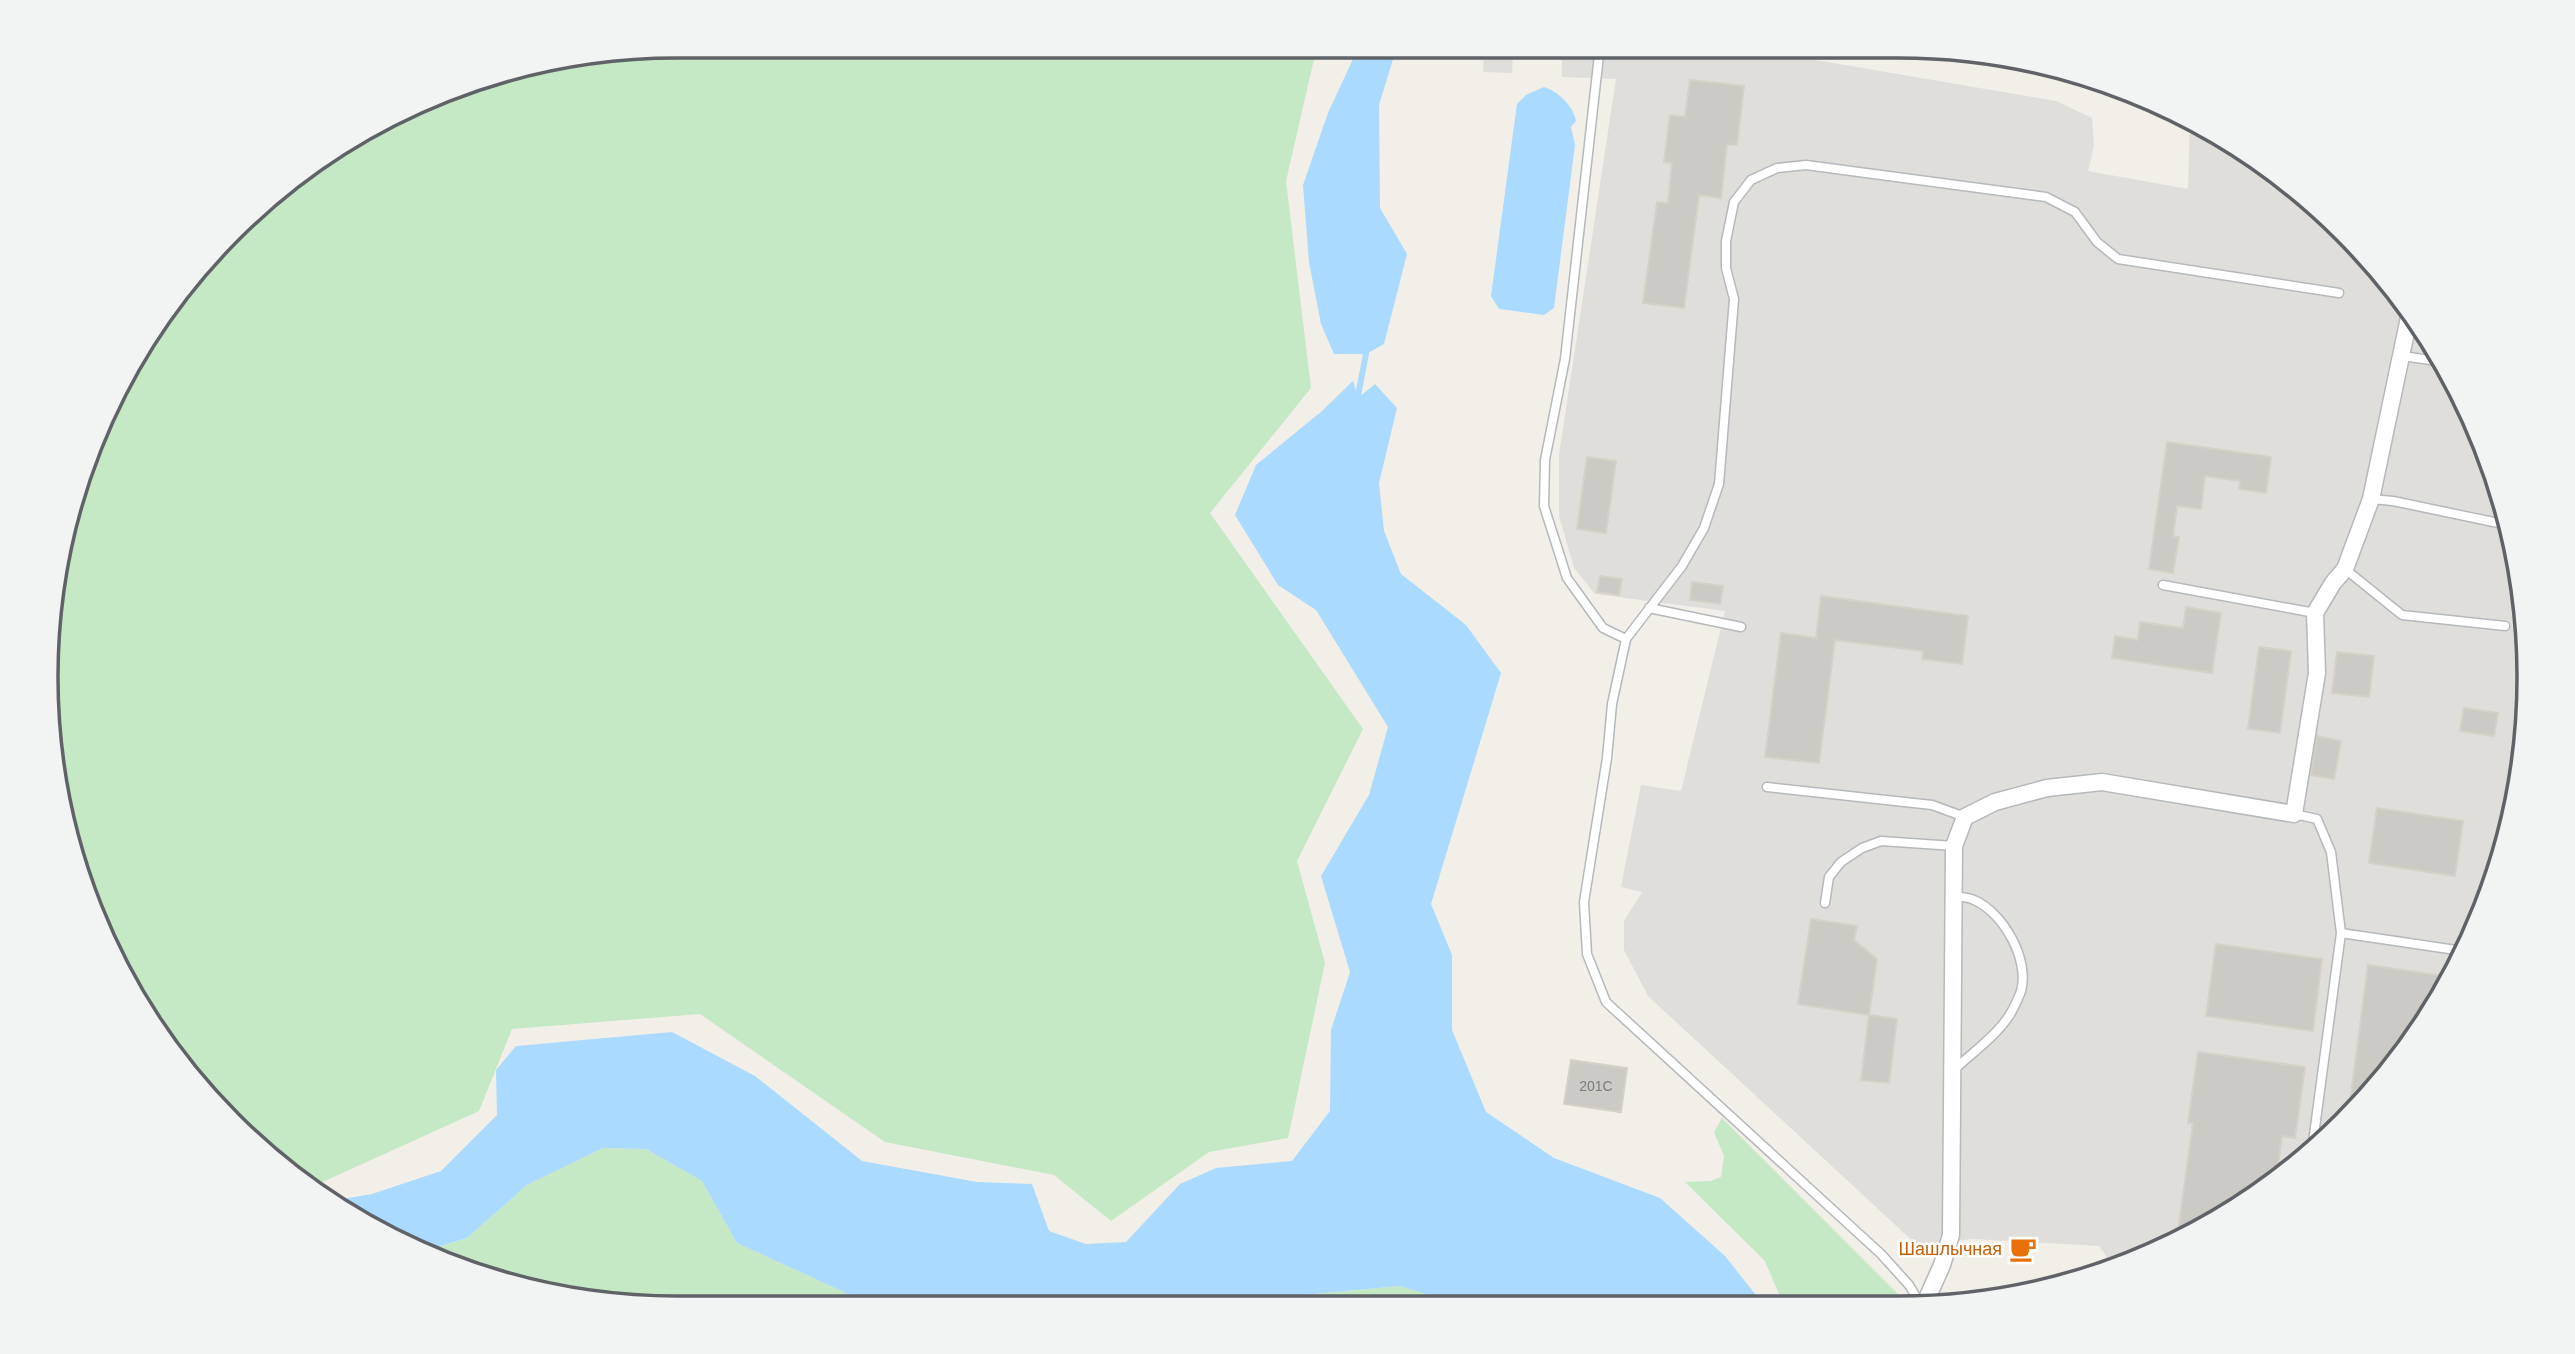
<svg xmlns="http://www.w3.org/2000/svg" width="2575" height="1354" font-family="Helvetica,sans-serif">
  <rect width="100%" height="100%" fill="#f1efe8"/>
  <path fill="#e0deda" d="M1484,46L1811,47L1810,59L2056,101L2092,118L2094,146L2088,171L2188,189L2190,119L2283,176L2373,261L2445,362L2496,474L2524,595L2528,719L2508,841L2464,957L2373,1093L2282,1178L2139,1261L2114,1267L2099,1246L1973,1239L1917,1245L1648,996L1624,950V921L1642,892L1621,887L1641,785L1681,791L1725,611L1595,594L1574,568L1559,516V455L1616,79L1562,77V54L1513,52L1512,73L1483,72Z"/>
  <path fill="#c5e8c5" d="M677,46H1317L1286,181L1311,388L1210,513L1363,729L1297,861L1325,963L1288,1138L1209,1152L1111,1221L1054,1175L885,1142L700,1014L512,1029L479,1111L316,1185L230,1123L110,956L67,841L47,719L67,514L152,326L292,176L474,79Z
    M1722,1118L1902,1298L1900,1303L1783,1304L1765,1261L1685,1182L1711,1181L1721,1177L1724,1156L1714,1132Z
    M603,1148L646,1149L702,1181L737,1243L874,1306L636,1307L513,1287L421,1252L467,1238L527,1185Z
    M1400,1286L1451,1302L1454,1305H1270L1291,1296Z"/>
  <path fill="#aadaff" d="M1359,46H1386L1394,56L1379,105L1380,208L1407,254L1384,344L1366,354H1334L1321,324L1309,262L1303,185L1328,113Z
    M1544,87C1558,91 1574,107 1576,121L1571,127L1575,145L1554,308L1544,315L1499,309L1491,296L1517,104L1526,95Z
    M1353,381L1358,398L1375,384L1397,408L1379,483L1384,531L1401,574L1466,625L1501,673L1431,904L1452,955V1030L1486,1112L1554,1158L1660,1198L1725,1256L1763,1304L1454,1305L1451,1302L1400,1286L1291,1296L1270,1305L874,1306L737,1243L702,1181L646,1149L603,1148L527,1185L467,1238L421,1252L397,1243L337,1200L372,1194L441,1171L497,1115L496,1070L516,1046L672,1032L755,1076L862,1161L977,1182L1032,1184L1049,1231L1086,1244L1126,1242L1180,1184L1216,1168L1292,1161L1330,1111L1331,1030L1350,972L1321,876L1369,795L1388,727L1316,610L1278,585L1235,515L1256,465L1322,411Z"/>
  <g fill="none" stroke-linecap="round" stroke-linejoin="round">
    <path stroke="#aadaff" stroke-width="6" d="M1356,406L1366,354L1363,348"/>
  </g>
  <path fill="#cccac5" stroke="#d6d1c6" stroke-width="2" d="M1690,80L1744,86L1737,145L1727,144L1721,198L1699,195L1684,308L1643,303L1657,202L1668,203L1672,163L1664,162L1670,115L1685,117Z
    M2167,442L2271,457L2266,493L2239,489L2240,481L2205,476L2201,509L2177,506L2173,536L2179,537L2173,573L2149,569Z
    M1587,457L1616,461L1606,533L1577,529Z
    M1600,576L1622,579L1619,595L1597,592Z
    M1692,582L1723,586L1720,604L1690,600Z
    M1821,596L1968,616L1962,664L1922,659L1923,651L1835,640L1819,763L1765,757L1781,633L1816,638Z
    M2186,607L2221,613L2212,673L2112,658L2115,636L2138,640L2140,622L2183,628Z
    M2259,647L2291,651L2280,733L2248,729Z
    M2337,652L2374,656L2369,697L2332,693Z
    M2464,708L2498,713L2494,736L2460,731Z
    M2317,736L2341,741L2334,779L2311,775Z
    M2377,808L2463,821L2455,876L2369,863Z
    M1811,919L1857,926L1854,940L1877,959L1869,1015L1897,1019L1889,1083L1861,1080L1869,1015L1798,1004Z
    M2216,944L2322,959L2313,1031L2206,1016Z
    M2368,965L2451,977L2373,1093L2348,1117Z
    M2198,1052L2305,1067L2295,1138L2282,1136L2276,1181L2177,1239L2193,1123H2188Z
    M1571,1060L1627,1068L1621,1112L1564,1104Z"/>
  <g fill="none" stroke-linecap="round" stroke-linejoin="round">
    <defs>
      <path id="lane" d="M1600,46L1565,359L1545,460L1544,506L1567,578L1603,628L1626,639
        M1751,47L1786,52L1800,47
        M2402,356L2445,362
        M2371,499L2393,501L2508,525
        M2345,569L2402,615L2505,626
        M2163,585L2315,613
        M1649,608L1741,627
        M1767,787L1932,805L1965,817
        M2294,814L2317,819L2331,852L2341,933L2312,1150
        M1953,896C1960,897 1968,897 1974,900C2003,912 2030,960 2021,991C2019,997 2015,1005 2012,1011C2000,1033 1973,1052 1955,1069
        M1825,903L1829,877L1841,862L1862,848L1881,841L1954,846
        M2341,933L2456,950L2467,948
        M1920,1303L1909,1285L1881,1254L1606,1002L1587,954L1584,902L1607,758L1612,704L1626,639L1682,566L1704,528L1719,484L1734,299L1726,268V241L1734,202L1751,180L1777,168L1806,165L2046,197L2075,212L2097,242L2118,259L2339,293"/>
      <path id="street" d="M1925,1303L1942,1265L1951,1235L1954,846L1965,817L1995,802L2047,788L2102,782L2294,814L2317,673L2315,613L2333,583L2345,569L2371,499L2410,313"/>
    </defs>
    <use href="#lane" stroke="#b5b8bc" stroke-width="11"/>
    <use href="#street" stroke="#b5b8bc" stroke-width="19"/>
    <use href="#lane" stroke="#fff" stroke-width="8"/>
    <use href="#street" stroke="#fff" stroke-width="16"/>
  </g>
  <defs>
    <symbol id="cafe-bare" viewBox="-9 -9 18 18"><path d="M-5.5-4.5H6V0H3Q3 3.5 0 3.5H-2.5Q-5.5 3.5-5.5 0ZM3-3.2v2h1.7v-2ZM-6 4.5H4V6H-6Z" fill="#e8710a" stroke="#fff" stroke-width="2.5" paint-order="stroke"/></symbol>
  </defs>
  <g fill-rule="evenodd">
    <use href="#cafe-bare" x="2004" y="1230" width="38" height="38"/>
  </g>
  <g text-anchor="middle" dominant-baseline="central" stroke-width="5" stroke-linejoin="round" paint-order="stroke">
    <g font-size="14" fill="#7a7d7f">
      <text x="1596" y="1086">201С</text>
    </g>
    <g font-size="18" fill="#c56008" stroke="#fff" text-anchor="end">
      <text x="2002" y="1249">Шашлычная</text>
    </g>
  </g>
  <path d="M0 0H2575V1354H0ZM677 58H1898A619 619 0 0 1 2517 677V677A619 619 0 0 1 1898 1296H677A619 619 0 0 1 58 677V677A619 619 0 0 1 677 58Z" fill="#f2f3f3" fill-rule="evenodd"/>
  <path fill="none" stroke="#5f6368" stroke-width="3.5" d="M677 58H1898A619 619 0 0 1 2517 677V677A619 619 0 0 1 1898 1296H677A619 619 0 0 1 58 677V677A619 619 0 0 1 677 58Z"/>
</svg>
